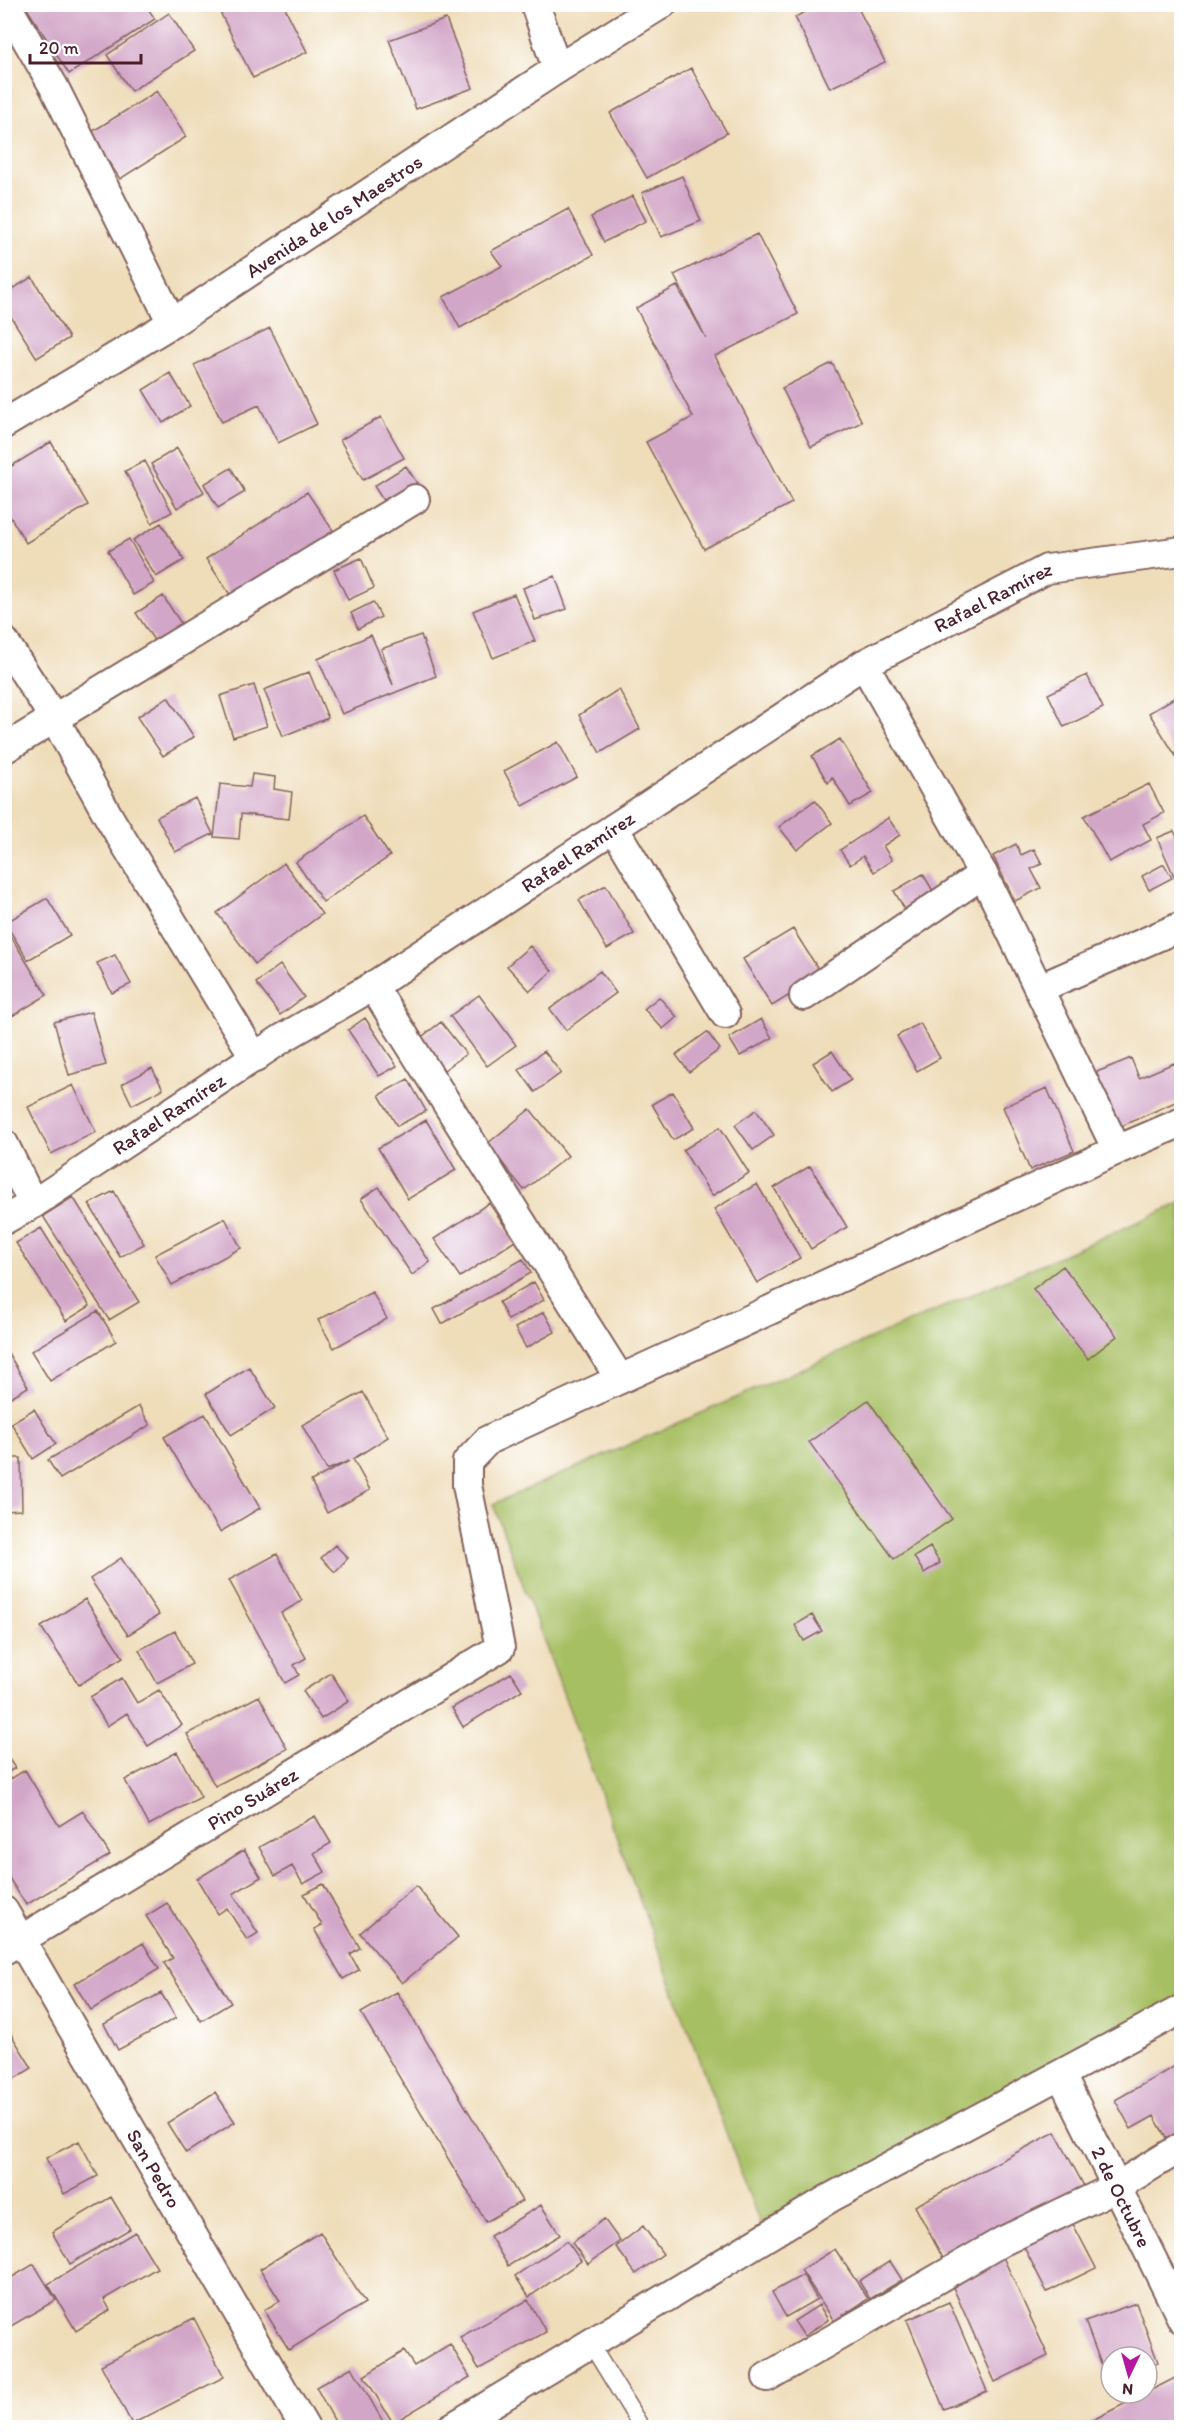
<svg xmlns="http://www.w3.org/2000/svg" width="1186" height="2432" font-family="Itim,sans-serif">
  <rect width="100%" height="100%" fill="#fff"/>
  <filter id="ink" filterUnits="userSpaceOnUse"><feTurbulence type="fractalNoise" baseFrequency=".0167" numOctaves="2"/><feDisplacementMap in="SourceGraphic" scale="12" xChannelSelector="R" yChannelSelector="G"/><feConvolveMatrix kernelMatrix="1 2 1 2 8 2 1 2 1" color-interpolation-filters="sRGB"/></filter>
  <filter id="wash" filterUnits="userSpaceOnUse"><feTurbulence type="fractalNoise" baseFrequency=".008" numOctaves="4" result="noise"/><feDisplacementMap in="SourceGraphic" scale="24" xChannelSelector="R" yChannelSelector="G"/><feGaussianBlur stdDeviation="1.35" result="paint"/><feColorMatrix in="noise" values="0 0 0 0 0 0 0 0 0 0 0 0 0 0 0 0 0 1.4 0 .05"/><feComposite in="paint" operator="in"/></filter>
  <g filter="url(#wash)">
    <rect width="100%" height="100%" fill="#efddba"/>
    <path fill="#a7bf64" stroke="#786f48" stroke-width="1.5" d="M1181,1203V1998L763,2232L493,1504Z"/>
    <g id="blocks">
      <path fill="#d2a6c7" d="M24,4H145L155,19L69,74Z
        M216,4H283L307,52L253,78Z
        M821,4H856L885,62L830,88L795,17Z
        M169,13L194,51L131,91L107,55Z
        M446,19L473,88L416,109L389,40Z
        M691,68L727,133L647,178L610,113Z
        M157,91L186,137L120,179L90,133Z
        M682,176L701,221L661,237L642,193Z
        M633,196L646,221L604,242L591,217Z
        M568,209L593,255L460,328L443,297L502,266L491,251Z
        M757,234L798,314L715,356L792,503L704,549L646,442L693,417L636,308L677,286L706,338L674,275Z
        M32,277L69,338L37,358L4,306V294Z
        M270,328L317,424L278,443L259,405L222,422L194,365Z
        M832,363L862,422L811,447L782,388Z
        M170,373L190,406L163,423L143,390Z
        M381,417L404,458L363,480L340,440Z
        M51,442L88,505L26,543L5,508V470Z
        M177,448L204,492L177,508L151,464Z
        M145,461L172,512L152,523L125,471Z
        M406,466L422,491L389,510L374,486Z
        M231,468L245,492L218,508L204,484Z
        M307,492L336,535L235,602L206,559Z
        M161,523L184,560L156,577L133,540Z
        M129,539L154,583L133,595L108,551Z
        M361,558L374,588L348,600L334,570Z
        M555,576L567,609L535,620L523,588Z
        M514,594L535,641L493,658L473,611Z
        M163,596L186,631L159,648L136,613Z
        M373,602L381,617L358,629L351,613Z
        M371,635L393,685L381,649L421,635L436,676L342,714L318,659Z
        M309,672L328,718L283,736L264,690Z
        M1087,675L1103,708L1064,727L1048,694Z
        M254,685L267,726L233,737L220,696Z
        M619,689L640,729L600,753L579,715Z
        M1182,693V766L1149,713Z
        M168,697L194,737L163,756L137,717Z
        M840,739L873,793L850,806L832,777L828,783L812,756Z
        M558,742L577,777L523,806L504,771Z
        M252,774L275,777L274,789L292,792L289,819L241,814L239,839L214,837L220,784L250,787Z
        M1149,784L1164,813L1143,824L1151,840L1109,862L1084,816Z
        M195,798L213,834L175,852L157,817Z
        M815,800L832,823L797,850L779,827Z
        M363,816L390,856L323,902L296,862Z
        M888,818L900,835L883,846L892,860L874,872L863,856L850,865L840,850Z
        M1174,831L1182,847V875L1175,878L1157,838Z
        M1016,844L1021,855L1034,849L1042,864L1031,869L1041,888L1015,901L993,856Z
        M284,863L322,914L255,964L217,913Z
        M1164,864L1172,878L1149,890L1142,876Z
        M923,874L936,896L907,913L894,891Z
        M606,885L634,934L607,949L579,900Z
        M47,898L70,935L28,960L5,923Z
        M793,929L822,975L772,1006L743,959Z
        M11,937L47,995L4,1021V941Z
        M530,946L552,971L530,991L507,966Z
        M115,955L131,984L112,993L97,963Z
        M280,965L304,997L280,1015L256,983Z
        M600,971L616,993L566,1030L550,1009Z
        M479,995L516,1045L487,1066L450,1016Z
        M659,997L677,1017L663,1029L644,1009Z
        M91,1012L106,1065L69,1075L54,1022Z
        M365,1018L397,1066L379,1076L348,1030Z
        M761,1019L772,1038L740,1056L729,1038Z
        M441,1022L466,1054L444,1070L419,1039Z
        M920,1023L940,1058L917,1071L897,1036Z
        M707,1032L720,1049L689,1072L676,1055Z
        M544,1051L561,1073L535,1092L519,1070Z
        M832,1051L851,1080L832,1092L813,1063Z
        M1131,1058L1139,1078L1174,1063L1182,1080V1099L1115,1129L1092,1074Z
        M152,1068L163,1089L132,1105L122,1084Z
        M408,1079L426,1111L397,1126L379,1095Z
        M73,1085L96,1132L51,1154L28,1107Z
        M1047,1088L1074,1151L1030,1170L1003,1107Z
        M673,1092L694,1128L673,1140L652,1104Z
        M530,1109L568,1156L524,1190L487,1144Z
        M756,1110L774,1135L753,1150L735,1125Z
        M426,1120L456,1170L408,1199L378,1148Z
        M720,1127L749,1173L712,1196L683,1150Z
        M810,1166L847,1227L811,1249L774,1188Z
        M757,1184L800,1258L757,1283L714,1209Z
        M379,1187L430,1262L412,1275L361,1199Z
        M114,1191L144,1244L120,1257L89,1204Z
        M73,1197L139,1302L109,1320L43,1216Z
        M489,1203L515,1241L460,1277L434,1239Z
        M225,1218L241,1248L172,1285L155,1255Z
        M41,1228L90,1306L66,1321L16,1243Z
        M523,1259L531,1273L442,1324L434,1309Z
        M1063,1266L1117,1336L1088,1359L1033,1289Z
        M534,1282L544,1300L508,1320L499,1302Z
        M372,1292L387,1319L334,1348L318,1320Z
        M98,1311L116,1341L50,1381L31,1351Z
        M544,1312L555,1332L526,1348L515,1328Z
        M4,1346L28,1387L4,1401Z
        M249,1367L275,1408L231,1435L206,1394Z
        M363,1392L388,1437L353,1459L370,1490L327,1513L311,1481L349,1461L327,1470L302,1425Z
        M868,1400L952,1519L894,1559L809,1442Z
        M139,1406L150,1425L60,1479L48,1460Z
        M34,1409L56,1444L33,1459L11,1423Z
        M205,1414L260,1508L220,1532L164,1437Z
        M4,1458H21L22,1510L4,1511Z
        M335,1545L348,1558L335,1572L321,1558Z
        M930,1547L940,1563L924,1573L914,1557Z
        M277,1554L302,1601L281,1613L306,1658L294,1665L299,1675L285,1683L229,1580Z
        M121,1558L159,1615L128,1635L90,1579Z
        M85,1599L123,1657L79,1685L41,1627Z
        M812,1615L822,1631L804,1641L795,1625Z
        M175,1631L192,1664L157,1683L139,1650Z
        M331,1673L349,1701L321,1719L303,1691Z
        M511,1673L522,1690L463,1727L452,1708Z
        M122,1678L137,1703L159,1690L182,1725L148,1746L127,1713L107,1726L90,1697Z
        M259,1696L287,1749L215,1786L187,1734Z
        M4,1752L15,1768L4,1775Z
        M177,1752L201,1797L149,1825L125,1780Z
        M25,1770L59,1826L83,1811L110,1855L26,1905L4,1870V1783Z
        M315,1816L331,1843L314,1853L325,1872L303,1884L292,1866L275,1876L259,1847Z
        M244,1850L261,1877L233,1894L258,1933L247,1940L227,1908L218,1914L197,1879Z
        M323,1884L360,1948L350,1954L359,1970L343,1979L314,1929L322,1925L304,1894Z
        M416,1886L458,1937L402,1983L360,1933Z
        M167,1903L231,2003L201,2021L164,1963L173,1958L146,1916Z
        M143,1943L159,1969L91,2010L74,1984Z
        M397,1992L522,2201L486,2222L361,2013Z
        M161,1993L176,2018L118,2050L104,2024Z
        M4,2023L32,2068L4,2085Z
        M1182,2062V2144L1172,2149L1154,2116L1131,2129L1115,2100Z
        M215,2092L235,2122L186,2153L167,2123Z
        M1055,2132L1085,2188L945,2262L915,2206Z
        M79,2141L98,2176L64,2194L46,2158Z
        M111,2197L130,2229L70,2264L52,2232Z
        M541,2205L560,2235L508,2266L490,2236Z
        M604,2219L620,2241L588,2264L572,2243Z
        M1072,2222L1096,2268L1047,2292L1024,2247Z
        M643,2226L663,2254L636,2274L616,2247Z
        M135,2232L157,2268L104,2299L110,2310L76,2331L48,2284Z
        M320,2232L365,2303L289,2350L264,2310L280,2301L260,2269Z
        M567,2241L581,2261L529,2297L515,2276Z
        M999,2248L1048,2356L995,2382L948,2276Z
        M835,2249L868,2299L834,2321L801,2270Z
        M890,2261L902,2280L870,2299L859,2281Z
        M34,2264L56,2300L4,2330V2282Z
        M803,2275L817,2299L786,2317L772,2292Z
        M528,2300L546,2332L479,2369L460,2337Z
        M949,2302L987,2391L944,2409L907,2320Z
        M1136,2303L1158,2362L1147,2366V2357H1111V2379L1107,2380L1085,2321Z
        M819,2305L828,2320L804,2336L794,2321Z
        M194,2318L224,2377L132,2424L101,2365Z
        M450,2344L470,2377L393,2423L364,2376L404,2351L414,2366Z
        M352,2367L386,2427H338L316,2387Z
        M1175,2378L1182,2391V2417L1162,2427H1079Z"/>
    </g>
  </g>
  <g filter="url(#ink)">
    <use href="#blocks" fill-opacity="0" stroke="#84625d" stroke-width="1.5"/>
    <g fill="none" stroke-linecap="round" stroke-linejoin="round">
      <defs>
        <path id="service" d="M590,2343L642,2428"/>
        <g id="minor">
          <path d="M6,4L54,87L172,323"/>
          <path d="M535,4L557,69"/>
          <path id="s1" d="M4,424L172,323L557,69L662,4"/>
          <path d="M4,641L54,718L110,819L255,1058"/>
          <path d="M864,664L983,874L1117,1150L1182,1122"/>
          <path d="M4,749L415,499"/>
          <path d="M614,828L725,1014"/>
          <path d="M373,986L620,1379"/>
          <path d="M1040,988L1182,926"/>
          <path d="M804,996L983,874"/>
          <path d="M4,1144L33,1204"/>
          <path id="s2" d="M4,1220L33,1204L283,1038L373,986L864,664L1047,569L1182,551"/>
          <path id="s3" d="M4,1911L305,2428"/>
          <path id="s4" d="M4,1950L500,1648L467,1485V1462L488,1440L1117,1150"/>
          <path id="s5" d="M1061,2075L1182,2319"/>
          <path d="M767,2377L1003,2241L1116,2187L1182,2147"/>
          <path d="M451,2428L830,2198L1182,2009"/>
        </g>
      </defs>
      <use href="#service" stroke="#84625d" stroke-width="18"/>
      <use href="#minor" stroke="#84625d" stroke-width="32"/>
      <use href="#service" stroke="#fff" stroke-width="15"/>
      <use href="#minor" stroke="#fff" stroke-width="28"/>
    </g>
  </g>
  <g text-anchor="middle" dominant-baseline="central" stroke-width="5" stroke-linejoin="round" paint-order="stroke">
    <g font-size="20" fill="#4a1f2b" stroke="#fff">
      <text stroke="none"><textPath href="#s1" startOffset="390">Avenida de los Maestros</textPath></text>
      <text stroke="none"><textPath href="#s2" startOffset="1170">Rafael Ramírez</textPath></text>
      <text stroke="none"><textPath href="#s2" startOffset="682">Rafael Ramírez</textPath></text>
      <text stroke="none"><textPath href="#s2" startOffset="196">Rafael Ramírez</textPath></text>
      <text stroke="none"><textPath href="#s4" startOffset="291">Pino Suárez</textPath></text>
      <text stroke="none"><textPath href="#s3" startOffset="298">San Pedro</textPath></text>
      <text stroke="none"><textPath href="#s5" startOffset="136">2 de Octubre</textPath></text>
    </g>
  </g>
  <rect width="1186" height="2432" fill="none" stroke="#fff" stroke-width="24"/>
  <g transform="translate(1129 2375) rotate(185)"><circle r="28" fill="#ffffff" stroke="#b7a5aa" stroke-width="1.5"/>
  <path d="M0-4.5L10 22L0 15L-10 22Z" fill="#b5179e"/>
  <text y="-9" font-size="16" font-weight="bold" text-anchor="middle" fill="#4a1f2b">N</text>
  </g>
  <path d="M30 54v9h111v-9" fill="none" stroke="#4a1f2b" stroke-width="3"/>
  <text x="39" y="54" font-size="18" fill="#4a1f2b" stroke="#ffffff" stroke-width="4.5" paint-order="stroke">20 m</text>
</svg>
